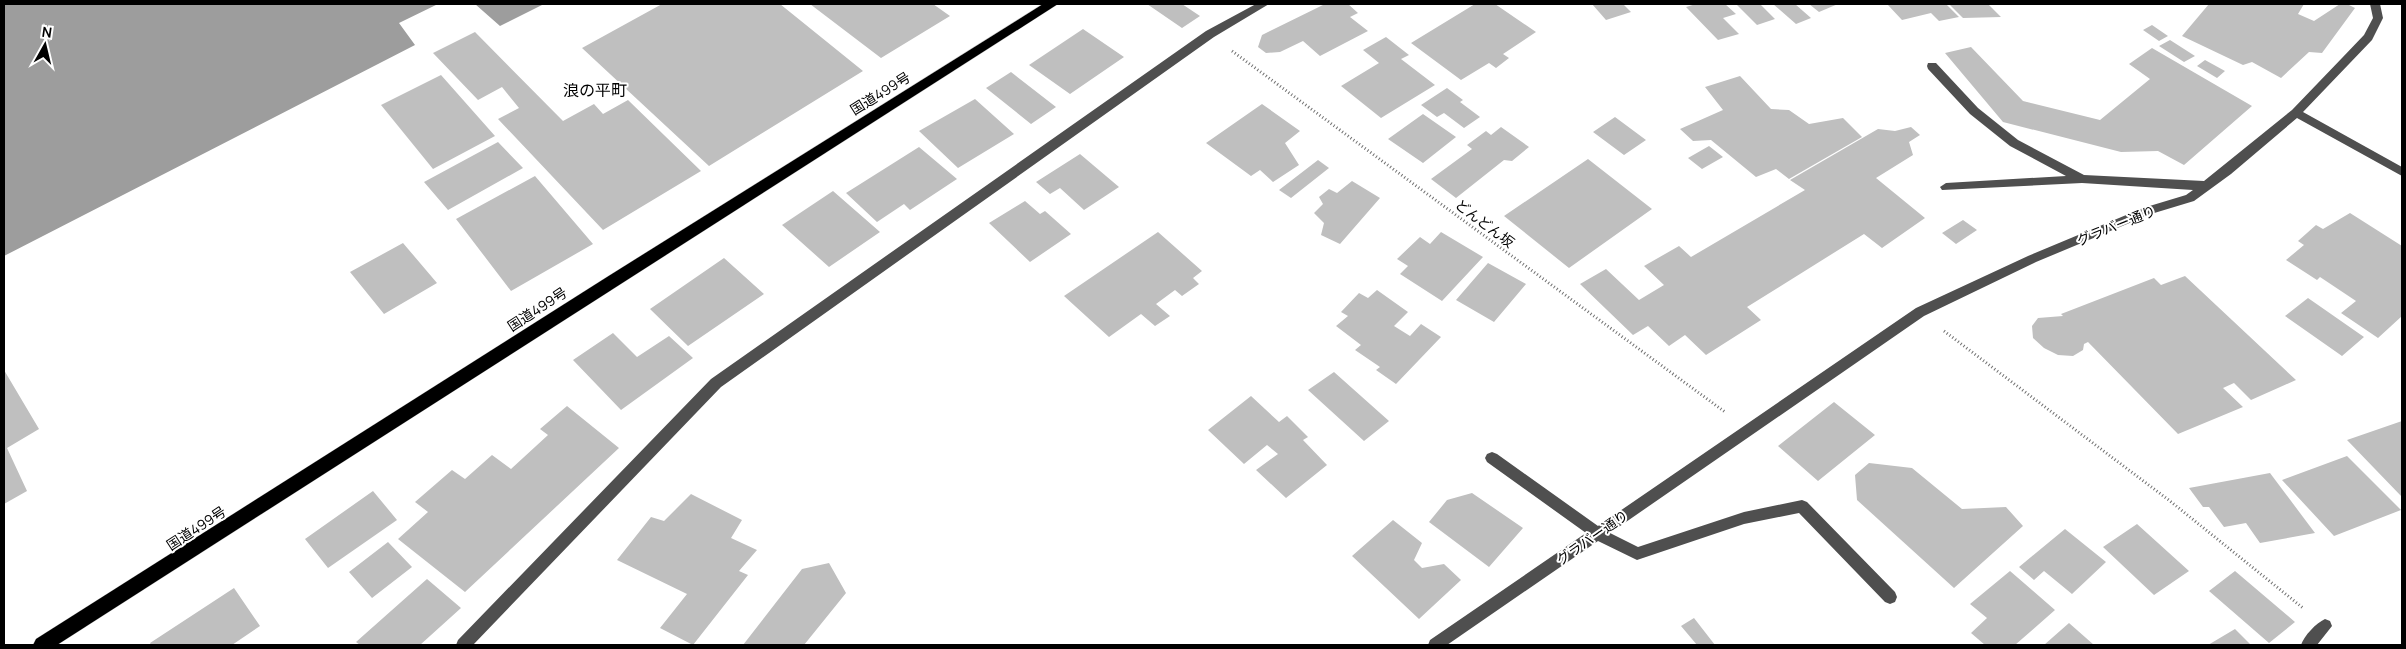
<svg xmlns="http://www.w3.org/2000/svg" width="2406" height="649" font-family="Manrope,'Noto Sans JP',sans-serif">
  <rect width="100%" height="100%" fill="#fff"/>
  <path fill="#9d9d9d" d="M4,4H438L399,23L415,45L4,256Z
    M475,4H544L500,26Z"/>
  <path fill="#bfbfbf" d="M662,4H780L863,71L709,166L582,48Z
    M810,4H933L950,16L881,58Z
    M1147,4H1182L1200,16L1182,28Z
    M1325,4H1348L1358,13L1350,17L1368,31L1320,56L1303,41L1280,52L1266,53L1258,47L1262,35Z
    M1475,4H1495L1536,32L1503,54L1509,58L1496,68L1489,63L1461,80L1411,43Z
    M1592,4H1623L1631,12L1606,20Z
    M1696,4H1725L1736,14L1723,18L1739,34L1718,40L1686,7Z
    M1736,4H1760L1775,19L1757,25Z
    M1773,4H1795L1811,18L1796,24Z
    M1809,4H1838L1819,12Z
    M1887,4H1946L1959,17L1939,21L1931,13L1902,20Z
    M1949,4H1988L2001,17L1963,18Z
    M2209,4H2304L2298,14L2314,21L2340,4H2347L2355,8L2322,53L2309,52L2281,78L2252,62L2243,65L2182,36Z
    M2152,25L2168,36L2159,41L2143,30Z
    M1083,29L1124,57L1070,94L1029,65Z
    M475,32L563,121L594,104L603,114L628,100L701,171L603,230L498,119L519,108L502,87L478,100L433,53Z
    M1386,37L1409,55L1401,59L1435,85L1381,118L1341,86L1379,63L1363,50Z
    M2170,40L2195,56L2184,62L2159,46Z
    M1971,47L2023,101L2100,120L2150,79L2129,64L2152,48L2252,106L2184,165L2158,151L2121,152L2003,122L1945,53Z
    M2205,60L2225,71L2217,78L2197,66Z
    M1011,72L1056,107L1031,124L986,88Z
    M441,75L495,136L433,169L381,105Z
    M1740,76L1771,109L1789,110L1809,124L1843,118L1862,137L1789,179L1776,169L1756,177L1711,140L1693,141L1680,129L1723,110L1705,87Z
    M1447,88L1463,100L1460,102L1480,117L1464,128L1444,113L1437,117L1421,105Z
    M975,99L1014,134L958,168L919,131Z
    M1262,104L1300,131L1285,143L1299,165L1273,182L1260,170L1251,176L1206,143Z
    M1423,114L1456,137L1423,163L1388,139Z
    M1615,117L1646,140L1624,155L1593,132Z
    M1501,127L1529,147L1512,161L1504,160L1456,198L1431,179L1472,149L1467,145L1486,131L1491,135Z
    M1911,127L1920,135L1909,142L1913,155L1876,178L1925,218L1882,248L1864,234L1747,307L1761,320L1706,355L1685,335L1669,346L1648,326L1633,335L1580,284L1606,269L1639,300L1664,285L1644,266L1679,246L1691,257L1805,190L1790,180L1878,129L1895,131Z
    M498,142L523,168L448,210L424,182Z
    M1709,146L1723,157L1702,169L1688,158Z
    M919,147L957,179L910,210L904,204L877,222L846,193Z
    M1080,154L1119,187L1084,210L1060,188L1050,194L1036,182Z
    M1588,159L1652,209L1569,268L1504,216Z
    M1318,160L1329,168L1291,198L1279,190Z
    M535,176L593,244L511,291L456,219Z
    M1352,181L1380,198L1340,244L1321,235L1324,223L1314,213L1323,204L1319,197L1329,189L1337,193Z
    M833,191L880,232L829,267L782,225Z
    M1025,201L1040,214L1045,211L1071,234L1030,262L989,223Z
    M2350,213L2402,246V316L2378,338L2341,313L2356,301L2320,277L2317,280L2286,260L2304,245L2298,241L2316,225L2323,229Z
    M1963,220L1977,230L1956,244L1942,233Z
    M1158,232L1202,271L1193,278L1199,284L1182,296L1175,290L1156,304L1170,316L1155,326L1141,314L1109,337L1064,296Z
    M1441,232L1483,257L1442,301L1400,274L1408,266L1397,259L1420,237L1430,244Z
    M403,243L437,283L384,314L350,272Z
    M724,258L764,294L688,346L650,309Z
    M1488,263L1526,284L1494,322L1456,300Z
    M2185,276L2296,380L2251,400L2234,383L2223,388L2243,407L2178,434L2088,342L2084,344L2083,350L2073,356L2058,355L2044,348L2033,338L2032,326L2038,318L2063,316L2061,314L2154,278L2161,285Z
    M1377,290L1408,312L1394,326L1410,336L1421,324L1441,337L1396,384L1376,370L1380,367L1355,350L1361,345L1336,326L1348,316L1341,312L1359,293L1368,298Z
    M2308,298L2364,337L2342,356L2285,316Z
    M613,333L637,357L669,336L693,358L621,410L573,360Z
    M4,370L39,429L7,448L27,491L4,504Z
    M1334,372L1389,421L1364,441L1308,390Z
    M1251,396L1279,422L1287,416L1308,437L1303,440L1327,465L1286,498L1256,470L1278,454L1267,445L1244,464L1208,430Z
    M1834,402L1875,435L1818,481L1778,446Z
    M567,406L619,448L465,592L398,539L428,512L415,502L452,470L465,479L492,455L511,469L548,435L540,429Z
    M2402,421V497L2347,440Z
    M2347,456L2401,510L2334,536L2282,480Z
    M1869,463L1912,468L1962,509L2006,507L2023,526L1954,588L1857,500L1855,475Z
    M2270,473L2315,533L2260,543L2246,523L2224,527L2209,507H2203L2189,488Z
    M373,491L397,520L328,568L305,539Z
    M1472,493L1523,528L1489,567L1429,522L1447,500Z
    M691,494L742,520L731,538L757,550L739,571L748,575L693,645L660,628L687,594L617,560L651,517L664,521Z
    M1393,520L1422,543L1414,560L1422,568L1444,564L1461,580L1419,619L1352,556Z
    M2137,524L2189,571L2154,595L2103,547Z
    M2065,529L2106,562L2072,594L2044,571L2034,580L2019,567Z
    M388,542L412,567L372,598L349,572Z
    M829,563L846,593L804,645H743L802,569Z
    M2010,571L2055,610L2015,645H1985L1971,633L1987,618L1970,604Z
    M2235,571L2295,622L2269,643L2209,591Z
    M427,579L461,608L420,645H360L356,642Z
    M234,588L260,626L232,645H151L150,643Z
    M1694,618L1715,645H1697L1681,626Z
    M2069,623L2094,645H2044Z
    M2235,629L2251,645H2208Z"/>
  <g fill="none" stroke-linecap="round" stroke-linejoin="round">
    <defs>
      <path id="highway" d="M1043,4H1058L57,645H33L36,639L607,277Z"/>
    </defs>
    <use href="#highway" stroke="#dbdbdb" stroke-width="1"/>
    <path stroke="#717171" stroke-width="3" stroke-dasharray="1 2.5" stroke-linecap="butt" d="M1232,51L1725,412
      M1944,331L2170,501L2303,608"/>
    <path fill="#4f4f4f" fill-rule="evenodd" d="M1256,4H1269L1214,37L721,387L473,645H456L458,640L711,379L1206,31Z
      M2370,4H2380L2383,18L2372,40L2303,112L2402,167V176L2297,118L2231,174L2194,201L2151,214L2036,262L1924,316L1610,533L1638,547L1744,512L1802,500L1807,502L1895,592L1897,597L1895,602L1890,604L1885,602L1799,513L1744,524L1637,560L1598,541L1447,645H1428L1430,640L1586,533L1487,462L1485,458L1487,454L1492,452L1497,454L1598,526L1916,308L2028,256L2143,208L2186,195L2193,190L2082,183L1942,190L1940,187L1946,183L2066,176L2010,146L1970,114L1928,69L1927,66L1928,63H1936L1978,108L2018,140L2084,175L2204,181L2292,110L2342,58L2364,35L2373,18Z
      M2325,619L2330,621L2332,626L2317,645H2301C2304,636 2316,623 2325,619Z"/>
    <use href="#highway" fill="#000" fill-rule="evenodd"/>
  </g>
  <g text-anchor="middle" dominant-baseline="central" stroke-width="4" stroke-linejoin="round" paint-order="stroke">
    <g font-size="14" fill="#000" stroke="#fff">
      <text transform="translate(880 93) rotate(-32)">国道499号</text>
      <text transform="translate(1485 223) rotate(37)">どんどん坂</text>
      <text transform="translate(2116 225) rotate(-22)">グラバー通り</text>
      <text transform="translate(537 309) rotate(-33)">国道499号</text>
      <text transform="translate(196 528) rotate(-33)">国道499号</text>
      <text transform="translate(1592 537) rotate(-35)">グラバー通り</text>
    </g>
    <g font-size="16" fill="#000" stroke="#fff">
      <text x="595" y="90">浪の平町</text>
    </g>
  </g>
  <rect width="2406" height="649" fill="none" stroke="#000000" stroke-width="10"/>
  <g transform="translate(45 45) rotate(8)" stroke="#ffffff" stroke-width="4" paint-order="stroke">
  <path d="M0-4L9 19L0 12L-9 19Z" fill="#000000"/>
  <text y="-8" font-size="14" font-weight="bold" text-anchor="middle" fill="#000000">N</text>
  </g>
</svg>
